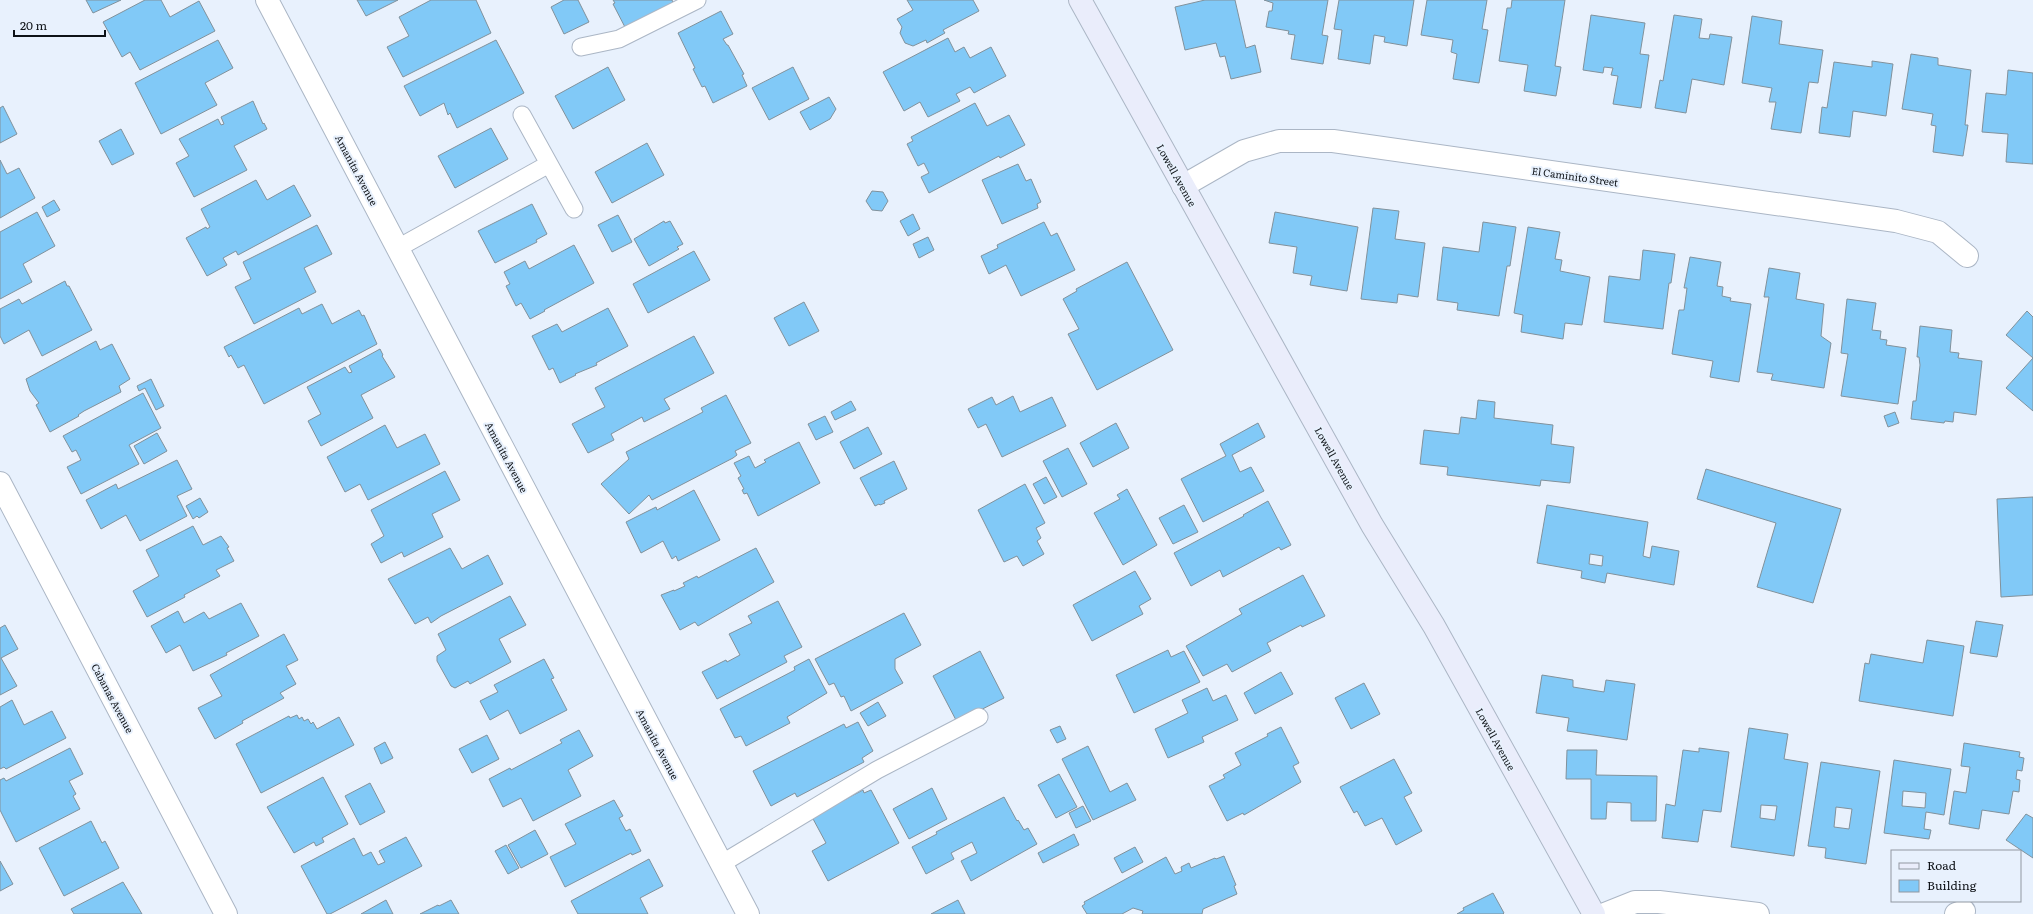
<svg xmlns="http://www.w3.org/2000/svg" width="2033" height="914" font-family="Literata,serif">
  <rect width="100%" height="100%" fill="#e8f1fd"/>
  <path fill="#81c9f7" stroke="#81919b" fill-rule="evenodd" d="M86,0H121L93,13Z
    M145,0H161L170,17L199,1L215,31L140,70L130,52L122,57L103,22Z
    M357,0H398L366,16Z
    M431,0H476L491,33L403,77L387,47L409,36L399,17Z
    M564,0H578L589,22L564,34L551,7Z
    M613,0H672L674,5L627,31L613,4L615,3Z
    M907,0H973L979,11L943,30L945,33L927,43L926,40L913,46L905,43L900,33L902,27L897,19L913,10Z
    M1205,0H1235L1246,48L1255,45L1261,72L1231,79L1225,56L1220,57L1216,43L1185,50L1175,7Z
    M1264,0H1328L1322,35L1328,36L1323,64L1291,59L1295,35L1288,34L1289,31L1266,27L1269,11H1272L1273,3Z
    M1339,0H1414L1407,46L1384,42L1385,37L1374,35L1370,64L1338,59L1342,30L1334,29Z
    M1427,0H1487L1482,29L1488,30L1479,83L1453,79L1457,54L1451,52L1453,40L1421,35Z
    M1512,0H1565L1555,66L1561,67L1556,96L1524,91L1528,65L1499,61L1507,8H1511Z
    M721,11L733,34L723,39L727,45H728L744,74L742,75L747,86L713,103L705,86L702,87L693,69L695,68L678,33Z
    M1591,15L1645,23L1640,54L1649,55L1641,108L1613,104L1618,76L1611,75L1613,68L1604,67L1603,73L1583,70Z
    M1674,15L1702,19L1699,38L1709,39L1710,34L1732,37L1724,85L1692,79L1686,113L1655,108L1660,80L1663,81Z
    M1752,16L1782,21L1779,44L1823,50L1818,83L1809,82L1801,133L1771,129L1776,102H1769L1772,88L1742,83Z
    M948,38L955,52L964,47L970,58L991,47L1006,76L974,93L970,87L956,94L960,101L928,117L920,102L904,111L883,72Z
    M218,40L233,68L205,83L217,105L161,134L135,83Z
    M496,40L524,93L457,128L450,113L448,115L444,103L420,116L404,86Z
    M1911,54L1938,58V65L1971,70L1965,125H1968L1963,156L1933,152L1936,126L1931,125L1933,114L1902,109Z
    M1872,61L1893,64L1886,116L1853,111L1850,137L1819,133L1822,107L1827,108L1834,62L1872,67Z
    M608,67L625,100L573,129L555,96Z
    M793,67L809,99L769,120L752,88Z
    M2008,70L2033,73V164L2006,162L2008,134L1982,132L1986,93L2006,95Z
    M829,97L836,109L830,119L810,130L800,112Z
    M253,101L263,124L264,123L267,129L234,146L247,170L194,197L176,163L189,156L179,139L218,119L221,125L224,124L221,117Z
    M975,103L987,126L1009,115L1025,145L1000,158L999,156L929,193L921,177L929,173L924,163L918,166L907,144L913,141L911,137Z
    M3,106L17,134L0,143V108Z
    M491,128L508,159L455,188L438,156Z
    M121,129L134,154L112,165L99,141Z
    M647,143L664,175L612,203L595,172Z
    M0,160L7,174L19,168L35,198L0,218Z
    M1018,164L1026,181L1031,179L1041,202L1037,204L1038,208L1002,224L982,180Z
    M256,180L267,200L294,185L311,216L238,255L236,251L223,258L227,265L207,276L186,238L206,227L207,229L210,227L201,209Z
    M872,191L883,192L888,201L882,211L872,210L866,201Z
    M54,200L60,210L47,217L42,207Z
    M532,204L547,234L536,240L537,242L495,263L478,231Z
    M1373,208L1399,211L1395,239L1425,243L1418,297L1398,294L1397,303L1361,299Z
    M37,212L55,246L23,264L32,282L0,299V232Z
    M1275,212L1358,227L1347,291L1310,285L1312,276L1293,273L1297,247L1269,243Z
    M913,214L920,229L908,236L900,221Z
    M618,215L632,242L612,252L598,225Z
    M664,221L665,223L670,221L683,244L677,247L679,249L649,266L634,239Z
    M1044,222L1051,236L1057,233L1075,270L1021,296L1006,265L989,274L981,256L998,248L997,245Z
    M1483,222L1516,227L1510,266H1507L1499,316L1457,310L1458,303L1437,300L1443,247L1479,252Z
    M317,225L332,254L304,268L316,292L254,324L235,287L251,279L243,262Z
    M1528,227L1560,232L1555,259L1562,260L1560,271L1590,277L1582,325L1565,323L1563,339L1521,332L1523,315L1514,313Z
    M928,237L934,250L919,258L913,244Z
    M574,245L594,283L544,310L545,311L530,319L521,303L516,306L506,286L510,284L504,272L525,261L529,269Z
    M1643,250L1675,254L1671,283H1669L1663,329L1604,322L1609,276L1640,280Z
    M694,251L710,280L648,313L633,284Z
    M1690,257L1721,262L1717,286L1723,287L1722,296L1731,298L1730,301L1751,304L1739,382L1710,377L1713,361L1672,354L1679,310H1684L1687,288H1684Z
    M1127,262L1173,350L1097,390L1068,334L1079,329L1063,299L1077,291L1076,289Z
    M1769,268L1800,273L1796,299L1824,304L1821,336L1831,343L1824,388L1771,380L1773,374L1757,372L1769,297H1764Z
    M65,281L67,286H69L92,330L42,356L29,330L4,344L0,336V309L19,299L22,304Z
    M1847,299L1876,303L1872,330L1881,331L1880,339L1887,340L1886,345L1906,348L1898,404L1841,396L1848,354L1841,353Z
    M804,302L819,331L789,346L774,318Z
    M322,304L332,324L359,310L362,316L364,315L377,344L264,404L244,365L238,368L231,355L229,357L224,347L299,308L302,314Z
    M608,308L628,346L596,363L597,365L575,374L576,375L560,383L553,368L549,370L532,336L557,324L562,332Z
    M2027,311L2033,317V411L2006,388L2033,358L2006,335Z
    M1920,326L1952,330L1950,352L1959,353L1958,358L1982,361L1976,415L1954,412L1953,422L1945,421L1944,423L1911,419L1913,401H1916L1920,365L1919,357H1917Z
    M694,336L714,373L664,399L670,409L644,422L642,417L611,434L614,440L588,453L572,424L605,407L595,388Z
    M96,341L100,350L112,344L130,379L119,386L121,392L84,411L78,415L79,416L50,432L36,405L39,403L30,391L26,379Z
    M380,349L383,355L382,356L395,377L361,395L373,418L321,446L308,421L321,414L307,387L345,367L349,373L352,372L349,366Z
    M151,379L164,406L156,410L145,388L139,391L137,386Z
    M143,393L161,428L129,445L139,464L81,494L67,467L81,460L76,450L72,452L63,436Z
    M726,395L751,443L735,451L737,455L733,458L652,500L649,495L629,514L601,484L629,459L626,452L703,412L701,408Z
    M1013,396L1020,412L1052,397L1066,426L1002,457L986,424L978,428L968,409L992,397L996,405Z
    M1478,400L1495,402L1494,418L1553,425L1551,444L1574,447L1570,483L1541,480L1540,486L1447,475L1448,467L1420,464L1424,430L1459,434L1461,417L1476,419Z
    M851,401L856,410L835,420L831,412Z
    M1895,412L1899,423L1888,427L1884,416Z
    M825,416L833,432L816,440L808,424Z
    M1116,423L1129,448L1093,467L1080,443Z
    M1258,423L1265,437L1232,455L1240,472L1251,467L1264,491L1203,522L1181,479L1226,456L1220,444Z
    M385,425L397,448L425,434L440,464L368,500L360,484L345,492L327,457Z
    M868,427L882,454L854,469L840,442Z
    M157,433L167,451L144,464L134,446Z
    M799,442L820,483L758,516L747,493L744,494L742,490L744,489L738,478L741,476L734,463L749,456L755,468L766,462L764,460Z
    M1068,448L1087,484L1062,497L1043,461Z
    M177,460L192,489L177,496L187,516L140,541L126,515L101,529L86,500L116,484L118,489Z
    M894,461L907,489L884,501L885,503L880,505L879,504L875,506L860,478Z
    M1706,469L1841,509L1813,603L1757,587L1776,523L1697,499Z
    M445,471L460,500L432,514L443,537L404,557L402,552L381,563L371,544L384,536L371,510Z
    M1046,477L1057,497L1044,504L1033,484Z
    M1025,484L1045,523L1036,528L1041,538L1037,541L1044,554L1023,566L1017,556L1004,562L978,510Z
    M1127,489L1157,545L1123,565L1094,513L1120,499L1117,495Z
    M694,490L720,540L678,561L676,556L672,559L663,541L641,553L626,522L656,507L657,510Z
    M2033,497V595L2001,597L1997,499Z
    M200,498L208,512L199,518L197,516L193,519L186,506Z
    M1268,501L1291,545L1281,550L1279,547L1223,577L1220,570L1191,586L1174,553L1244,516L1243,515Z
    M1184,505L1198,532L1173,544L1159,518Z
    M1547,505L1648,522L1643,556L1650,558L1652,546L1679,551L1674,585L1607,573L1605,583L1581,578L1582,571L1537,563ZM1590,554L1603,556L1602,566L1589,564Z
    M193,526L203,545L221,536L229,547L227,548L234,561L216,570L220,576L184,595L185,597L147,617L133,591L159,576L146,550Z
    M450,548L462,569L488,555L503,584L441,616L431,623L428,617L415,624L388,579Z
    M756,548L774,582L698,626L695,622L680,630L661,595L674,590V591L685,586L683,583L697,576L698,578Z
    M1135,571L1151,599L1139,606L1143,614L1092,641L1073,605Z
    M1303,575L1325,616L1302,627L1301,625L1267,643L1271,651L1232,672L1227,664L1203,676L1186,646L1242,614L1239,609Z
    M510,596L526,625L499,639L511,662L470,684L468,681L455,688L451,686L437,661V656L446,650L438,634Z
    M778,601L802,647L784,656L787,662L717,699L702,672L726,660L727,662L740,655L729,634L752,623L748,616Z
    M241,603L259,636L226,653L227,655L193,671L180,645L166,653L151,626L178,611L184,623L204,612L209,619Z
    M904,613L921,645L895,659V669L903,683L851,711L844,696L841,697L834,683L829,685L815,659Z
    M1976,621L2003,625L1997,657L1970,653Z
    M5,625L18,649L1,658L17,686L0,695V628Z
    M284,634L298,660L286,666L296,684L280,693L284,698L242,721L243,723L215,739L198,708L222,696L210,675Z
    M1927,640L1964,646L1953,716L1859,701L1865,663L1869,664L1871,654L1923,663Z
    M1168,650L1171,657L1184,651L1200,682L1134,713L1116,675Z
    M980,651L1004,698L957,722L933,676Z
    M544,659L554,678L551,679L567,710L520,734L508,710L490,720L480,701L498,692L494,685Z
    M809,659L827,693L787,717L790,723L746,746L741,736L735,738L720,709L795,670L794,667Z
    M1281,672L1293,694L1255,714L1244,693Z
    M1542,675L1573,680V687L1604,692L1606,680L1635,684L1627,740L1567,731L1569,718L1536,713Z
    M1364,683L1380,714L1351,729L1335,698Z
    M1207,688L1213,701L1226,695L1238,720L1202,737L1204,742L1168,758L1155,729L1188,713L1182,700Z
    M12,700L24,725L52,711L66,738L6,769L4,767L0,769V707Z
    M878,702L886,716L868,726L860,713Z
    M297,715L299,719L302,717L304,721L308,719L311,724L313,722L317,729L339,717L354,745L261,793L236,744L289,716L290,718Z
    M858,722L873,751L862,758L864,762L797,797L795,793L771,806L753,771L844,724L846,728Z
    M1060,726L1066,739L1057,743L1050,730Z
    M1281,727L1299,763L1293,766L1301,782L1244,815L1243,813L1227,821L1209,786L1225,778L1223,775L1241,765L1235,753L1268,736L1267,734Z
    M1749,728L1788,734L1784,759L1808,763L1794,856L1731,847ZM1761,805L1777,806L1775,820L1760,818Z
    M579,730L593,756L568,770L581,796L533,821L521,798L503,807L489,779L510,768L511,770L562,743L560,740Z
    M487,735L499,759L472,773L459,749Z
    M385,742L393,758L381,764L374,748Z
    M1964,743L2020,752L2019,757L2024,758L2022,771L2017,770L2016,779L2020,780L2019,792L2013,791L2009,814L1982,810L1979,829L1949,824L1954,791L1966,793L1970,767L1961,766Z
    M1088,746L1110,792L1127,783L1136,800L1093,820L1062,759Z
    M70,748L83,774L69,781L76,794L73,796L80,809L16,842L0,810V780L4,778L6,781Z
    M1699,748L1729,752L1721,812L1703,810L1698,842L1662,838L1666,804L1675,806L1683,750L1699,752Z
    M1567,750H1597L1596,775L1657,776L1656,821H1631V803L1607,802L1606,819H1591V779H1566Z
    M1394,759L1412,793L1404,797L1422,831L1396,845L1382,818L1365,826L1357,811L1354,813L1340,787Z
    M1894,760L1951,769L1944,815L1926,812L1924,829L1931,830L1929,839L1884,833ZM1903,791L1926,793L1925,808L1902,806Z
    M1821,762L1880,771L1866,864L1825,858L1826,848L1808,846ZM1836,807L1852,809L1849,829L1834,827Z
    M1059,774L1077,807L1056,818L1038,785Z
    M323,777L348,824L322,838L324,842L316,846L314,842L294,853L267,807Z
    M370,783L385,812L360,825L345,796Z
    M932,788L947,819L909,839L893,809Z
    M863,790L864,793L871,790L899,843L828,881L812,851L826,843L812,817Z
    M1004,797L1017,821L1018,820L1024,830L1028,828L1037,844L971,881L961,861L977,853L972,842L951,853L954,859L926,874L912,847L937,834L936,832Z
    M614,800L623,816L619,818L626,831L630,829L641,851L632,855L631,853L565,887L550,857L576,844L565,824Z
    M1083,806L1091,821L1076,828L1069,813Z
    M2026,814L2033,818V858L2006,840Z
    M91,821L102,843L105,841L119,868L64,896L39,848Z
    M535,830L548,854L521,868L508,845Z
    M1074,834L1079,845L1043,863L1038,853Z
    M406,837L422,866L330,914H327L301,866L354,838L363,856L371,852L378,865L385,862L379,851Z
    M506,845L519,868L508,874L495,851Z
    M1135,847L1143,862L1122,873L1114,858Z
    M1224,856L1236,885L1234,886L1237,894L1203,909L1202,914H1142L1143,911L1133,908L1122,914H1087L1082,906L1085,904L1084,902L1166,857L1175,874L1182,871L1181,867L1189,863L1191,868L1215,858L1216,859Z
    M649,859L663,886L640,898L648,914H578L571,901Z
    M0,861L13,884L0,891Z
    M123,882L142,914H74L71,909Z
    M1493,893L1504,913L1503,914H1457L1464,910L1463,908Z
    M386,900L393,914H361Z
    M451,900L459,914H420L438,905L439,906Z
    M958,900L965,914H931Z"/>
  <g fill="none" stroke-linecap="round" stroke-linejoin="round">
    <defs>
      <path id="lane" d="M581,47L619,39L697,0
        M522,115L574,209
        M398,248L549,164
        M721,864L877,770L979,717"/>
      <path id="street" d="M267,0L748,914
        M1183,186L1244,151L1279,141H1333L1896,221L1938,232L1967,256
        M0,483L226,914
        M1605,914L1635,902H1659L1758,914
        M1956,914L1964,911"/>
      <path id="secondary" d="M1080,0L1294,385L1372,525L1434,626L1594,914"/>
    </defs>
    <use href="#lane" stroke="#abb6c5" stroke-width="19"/>
    <use href="#street" stroke="#abb6c5" stroke-width="24"/>
    <use href="#secondary" stroke="#abb6c5" stroke-width="24"/>
    <use href="#lane" stroke="#fff" stroke-width="17"/>
    <use href="#street" stroke="#fff" stroke-width="22"/>
    <use href="#secondary" stroke="#eaedfb" stroke-width="22"/>
  </g>
  <g text-anchor="middle" dominant-baseline="central" stroke-width="4" stroke-linejoin="round" paint-order="stroke">
    <g font-size="10" fill="#0e1217" stroke="#e8f1fd">
      <text transform="translate(357 170) rotate(62)">Amanita Avenue</text>
      <text transform="translate(1177 175) rotate(61)">Lowell Avenue</text>
      <text transform="translate(1575 176) rotate(8)">El Caminito Street</text>
      <text transform="translate(507 457) rotate(62)">Amanita Avenue</text>
      <text transform="translate(1335 458) rotate(61)">Lowell Avenue</text>
      <text transform="translate(113 698) rotate(62)">Cabanas Avenue</text>
      <text transform="translate(1496 739) rotate(61)">Lowell Avenue</text>
      <text transform="translate(658 744) rotate(62)">Amanita Avenue</text>
    </g>
  </g>
  <rect x="1891" y="850" width="130" height="52" fill="#e8f1fd" stroke="#9198a1"/>
  <rect x="1899" y="863" width="20" height="6" fill="#eaedfb" stroke="#9198a1"/>
  <text x="1927" y="870" font-size="12" fill="#0e1217">Road</text>
  <rect x="1899" y="880" width="20" height="12" fill="#81c9f7" stroke="#9198a1"/>
  <text x="1927" y="890" font-size="12" fill="#0e1217">Building</text>
  <path d="M14 30v6h91v-6" fill="none" stroke="#0e1217" stroke-width="2"/>
  <text x="20" y="30" font-size="12" fill="#0e1217" stroke="#e8f1fd" stroke-width="3" paint-order="stroke">20 m</text>
</svg>
